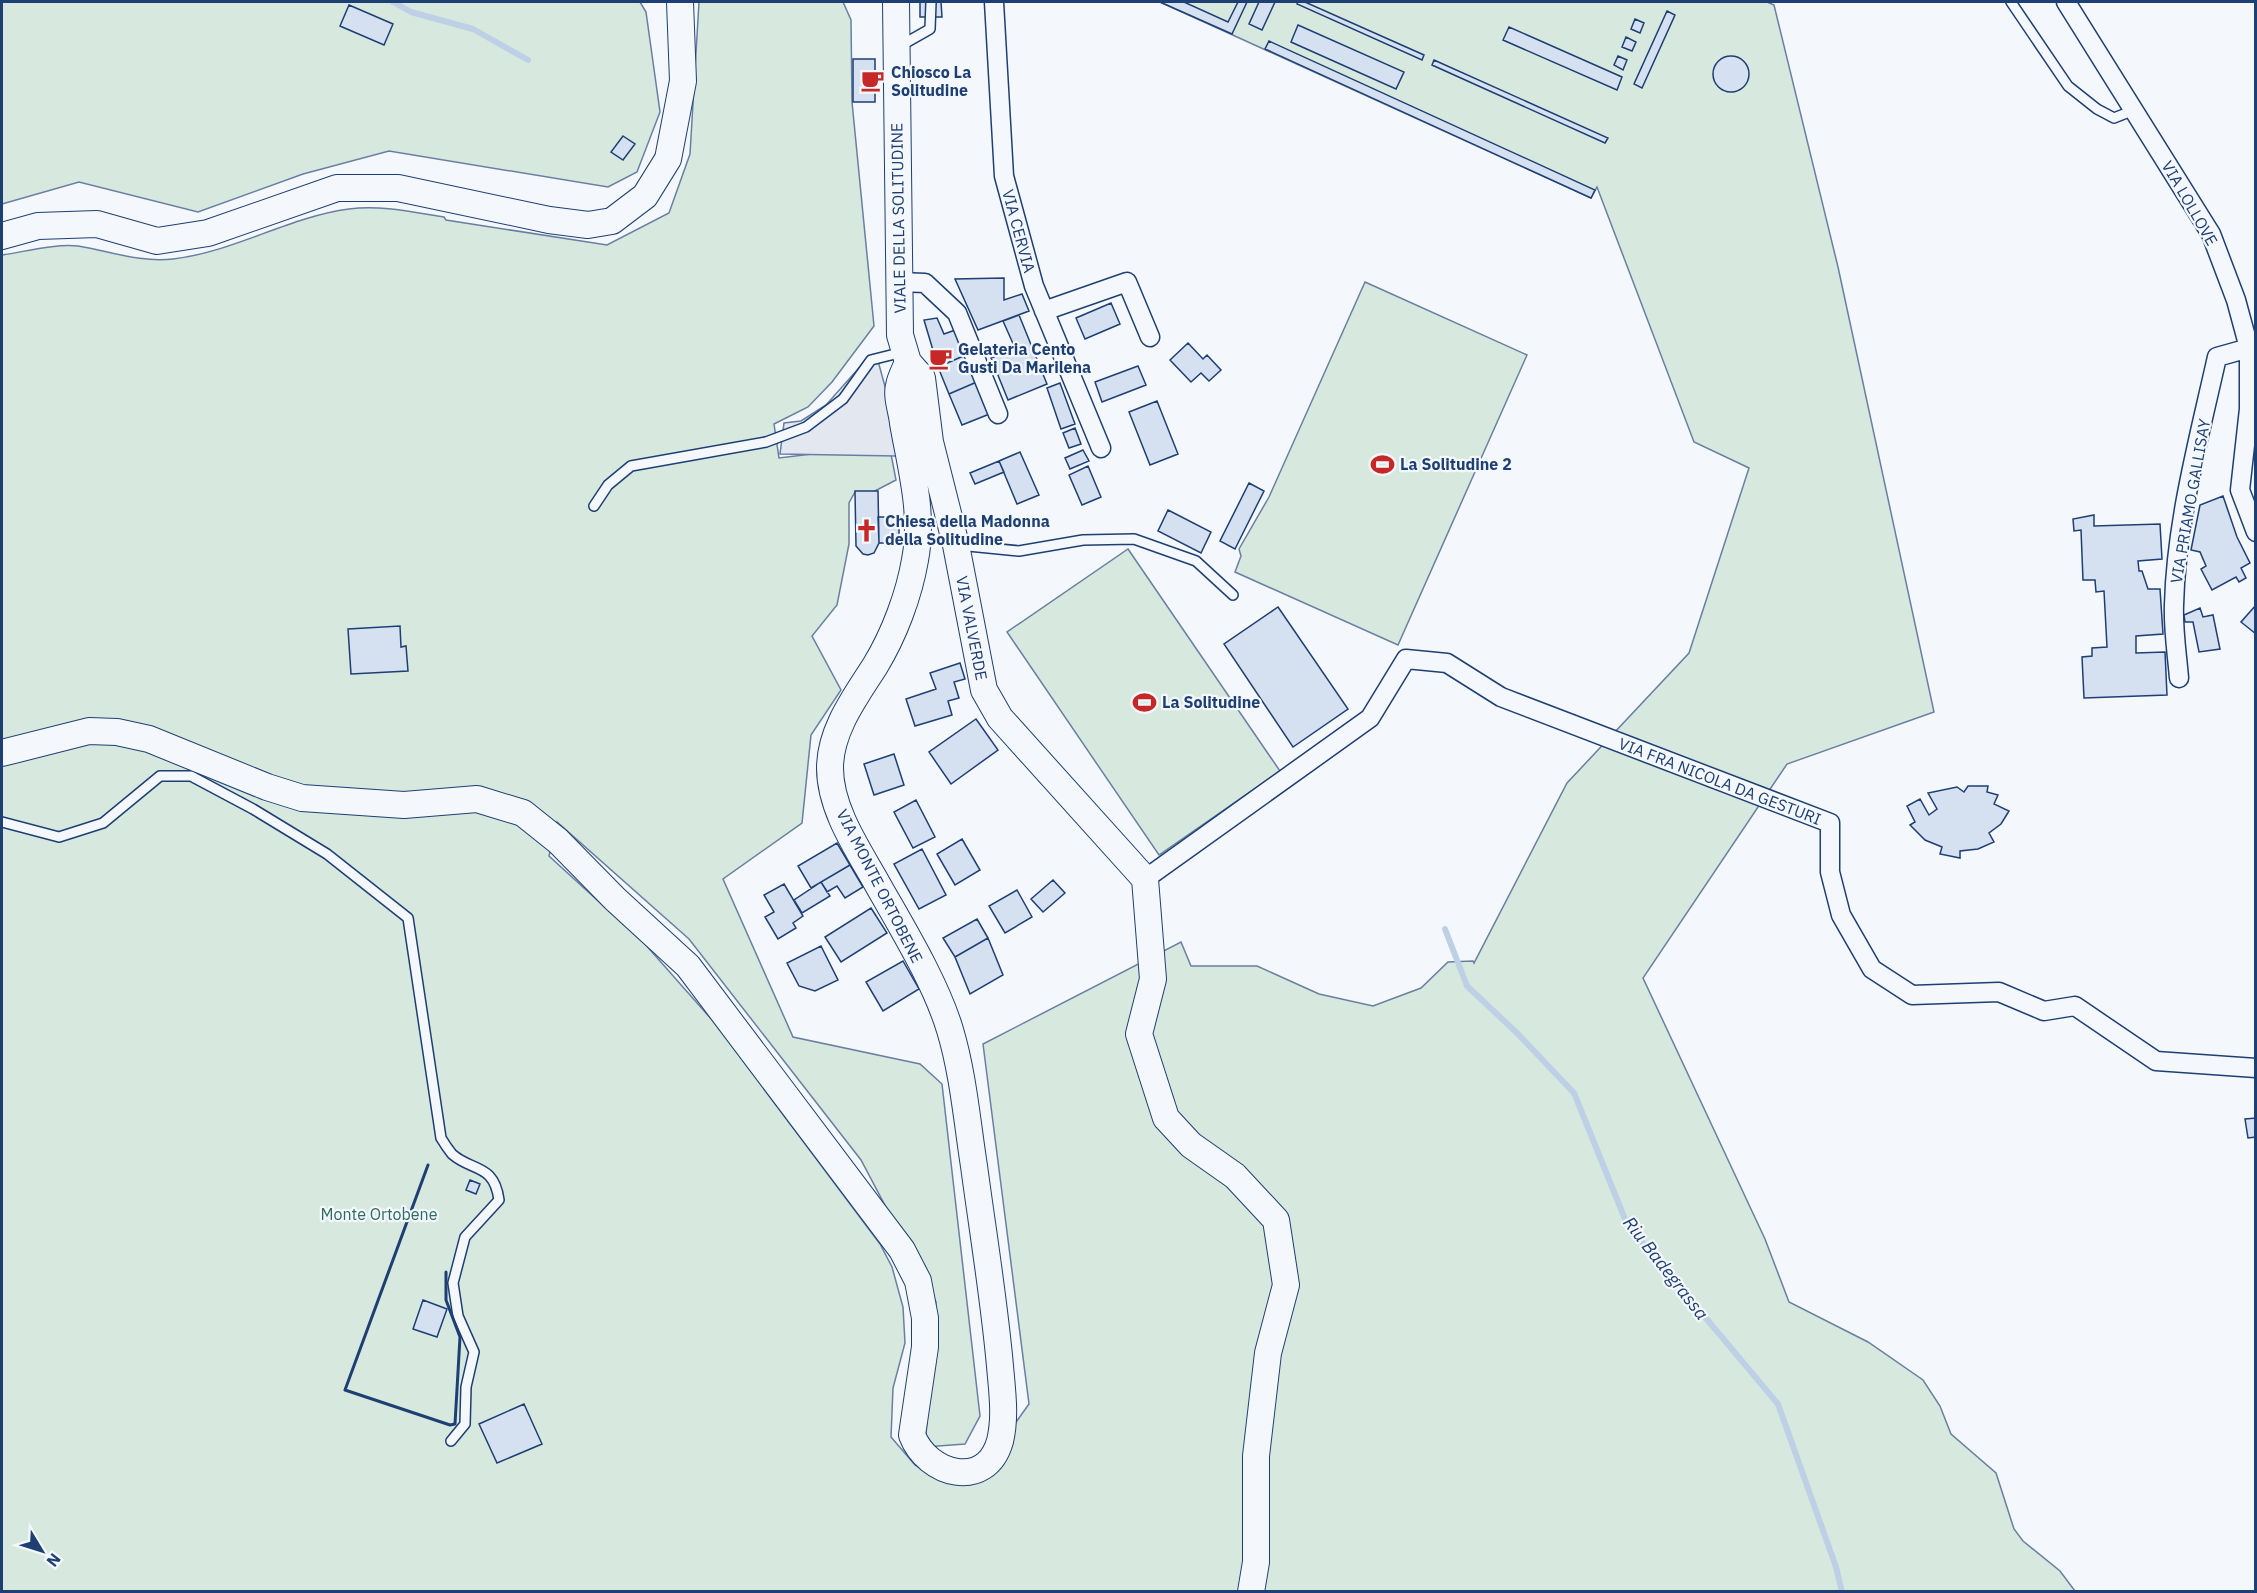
<svg xmlns="http://www.w3.org/2000/svg" width="2257" height="1593" font-family="'IBM Plex Sans',sans-serif">
  <rect width="100%" height="100%" fill="#f4f7fb"/>
  <path fill="#d7e8df" stroke="#687fa3" stroke-width="1.5" d="M2,2H640L646,12L660,112L637,172L608,187L389,151L303,174L198,212L79,182L2,204Z
    M699,2H843L851,20L852,102L874,326L832,382L808,407L774,424L779,458L812,454L886,428L896,480L873,492H855L849,503V544L837,605L812,636L841,690L811,735L802,823L723,879L793,1037L920,1064L942,1084L980,1416L965,1444L925,1447L936,1302L861,1160L689,939L557,822L549,856L644,943L713,1021L880,1244L892,1267L903,1307L905,1343L893,1388L891,1437L915,1465L930,1475H978L1029,1404L983,1044L1181,942L1191,966H1257L1319,994L1373,1006L1421,988L1448,962L1473,961L1474,963L1567,783L1689,653L1749,468L1694,442L1597,187L1591,198L1160,2H1767L1774,5L1838,267L1934,712L1787,764L1643,978L1765,1239L1789,1302L1868,1342L1923,1380L1940,1406L1951,1434L1996,1473L2014,1529L2023,1541L2060,1571L2075,1591H2V255C23,252 58,243 78,246C110,251 140,263 173,259C234,252 288,217 349,209C381,205 412,212 444,217L446,220L607,245L669,213L690,154Z
    M1365,282L1527,355L1398,645L1235,572L1241,556L1239,549L1269,497Z
    M1128,549L1280,771L1159,855L1007,632Z"/>
  <path fill="#e3e8f0" stroke="#687fa3" stroke-width="1.5" d="M866,360L878,361L894,419L896,456L780,454L784,423L801,421L826,405Z"/>
  <g fill="none" stroke-linecap="round" stroke-linejoin="round">
    <path stroke="#bed0e5" stroke-width="6" d="M393,2L411,12L473,29L528,60
      M1445,929L1467,986L1517,1033L1574,1093L1627,1224L1778,1404L1836,1567L1842,1592"/>
  </g>
  <path fill="#d5e0f0" stroke="#1d3f73" stroke-width="1.5" d="M920,2H941L942,17H920Z
    M1160,2H1184L1228,22L1238,2H1247L1232,34Z
    M1259,2H1275L1262,30L1249,24Z
    M1298,2H1305L1424,55L1422,60L1297,4Z
    M349,5L393,24L384,45L340,26Z
    M1667,11L1675,15L1642,88L1634,84Z
    M1635,19L1644,23L1640,33L1631,29Z
    M1298,25L1404,72L1396,89L1291,42Z
    M1509,27L1622,77L1617,90L1503,40Z
    M1626,37L1636,42L1632,51L1622,47Z
    M1269,41L1595,190L1591,198L1265,49Z
    M1618,56L1627,60L1623,70L1614,65Z
    M1713 74a18 18 0 1 1 36 0a18 18 0 1 1-36 0Z
    M853,59H875V102H853Z
    M1434,60L1608,138L1605,143L1432,65Z
    M623,136L635,144L623,160L611,152Z
    M1004,278V300L1022,294L1029,311L978,330L955,279Z
    M1111,303L1120,324L1085,339L1076,318Z
    M1019,315L1047,384L1008,400L991,358L1015,348L1003,321Z
    M937,318L944,334L958,329L968,354L938,367L924,320Z
    M1188,343L1203,359L1207,355L1221,370L1209,381L1201,373L1191,382L1170,360Z
    M968,354L979,381L949,394L938,367Z
    M1138,366L1146,385L1102,402L1095,382Z
    M979,381L992,413L962,425L949,394Z
    M1060,383L1075,424L1061,429L1047,388Z
    M1157,401L1178,454L1150,465L1129,412Z
    M1075,428L1081,444L1069,448L1063,433Z
    M1083,450L1089,461L1070,469L1065,458Z
    M1020,452L1039,495L1017,504L999,461Z
    M999,461L1004,472L975,484L970,473Z
    M1088,466L1101,497L1082,505L1069,475Z
    M1249,483L1264,491L1235,549L1220,541Z
    M855,491H878L879,543L874,553L868,555L863,554L856,546Z
    M2223,496L2237,537L2250,563L2241,568L2246,578L2239,582L2236,577L2212,590L2201,569L2206,566L2200,552L2191,550L2200,505Z
    M1168,510L1211,532L1201,553L1158,531Z
    M2094,515V526L2160,524L2162,559L2138,561L2139,571H2142L2148,589H2160L2163,634L2136,636V653L2165,652L2167,695L2084,698L2082,657L2092,656V648L2107,647L2104,591L2096,592L2095,580H2083L2081,530L2074,531L2073,519Z
    M878,517H899V543H879Z
    M2256,605V634L2241,622Z
    M1278,607L1348,709L1293,747L1224,644Z
    M2200,608L2203,617L2213,615L2220,649L2199,652L2193,622H2185L2184,615Z
    M400,626L401,647L406,646L408,671L351,674L348,629Z
    M960,663L965,679L954,682L959,698L948,701L952,715L915,726L906,699L936,689L930,673Z
    M976,719L998,750L951,784L929,752Z
    M894,754L904,785L874,795L864,764Z
    M1968,786H1988L1987,792L1998,795L1994,804L2009,811L2001,824L1989,833L1994,842L1978,849L1960,851V858L1940,854L1942,847L1925,840L1910,825L1915,822L1907,806L1920,799L1929,815L1937,809L1928,793L1957,787L1964,792Z
    M916,800L935,837L913,848L894,812Z
    M962,839L980,870L955,885L937,854Z
    M837,843L850,865L811,888L798,866Z
    M922,849L946,895L919,909L894,864Z
    M850,865L863,887L845,898L837,886L827,892L821,882Z
    M1053,880L1065,893L1043,912L1031,899Z
    M821,882L830,896L802,913L794,900Z
    M784,884L803,916L793,923L796,928L778,939L765,917L774,912L764,895Z
    M1017,890L1032,917L1005,933L989,906Z
    M871,908L887,933L841,962L825,937Z
    M977,919L988,938L955,957L943,938Z
    M988,938L1003,975L970,994L955,957Z
    M821,946L838,980L815,991L799,986L787,963Z
    M903,961L919,989L883,1011L866,982Z
    M2256,1118V1137L2248,1138L2245,1119Z
    M470,1180L480,1184L476,1194L466,1190Z
    M423,1300L447,1309L437,1337L413,1329Z
    M524,1404L542,1444L497,1463L479,1424Z"/>
  <g fill="none" stroke-linecap="round" stroke-linejoin="round">
    <defs>
      <path id="lane" d="M2011,2L2068,86L2097,109L2114,118L2134,110
        M900,46L930,29L931,2
        M594,506L608,485L631,466L766,442L806,427L843,399L871,360L903,352
        M958,545L1019,551L1083,540L1134,539L1196,561L1233,595
        M2,822L59,837L103,823L160,776H191L253,809L327,854L408,918L441,1138C444,1143 448,1149 452,1154C472,1172 494,1163 499,1200L465,1237L453,1283L458,1316L474,1352L466,1387L465,1424L451,1441"/>
      <path id="street" d="M994,2L1004,176L1034,286L1101,448
        M2066,2L2211,234L2236,300L2249,348V409L2240,490L2256,532
        M899,282L925,283L957,313L998,414
        M1044,311L1127,282L1150,337
        M2179,678C2177,654 2173,629 2174,605C2176,522 2199,438 2217,357L2249,348
        M1145,879L1370,718L1406,659L1447,663L1501,697L1830,823V872L1841,915L1872,969L1912,995L1999,992L2044,1011L2075,1006L2156,1061L2256,1068"/>
      <path id="secondary" d="M896,2L900,335L908,362L922,378L930,442L956,545L984,690L1000,718L1145,879L1153,979L1139,1034L1166,1118L1191,1145L1235,1176L1276,1220L1286,1285L1268,1353L1256,1456V1562L1251,1592
        M2,236L38,226L97,224L157,241L208,233L337,188H398L549,220L588,225L612,221L645,196L668,159L683,81L680,2
        M2,753L89,731L117,732L149,739L267,787L302,798L404,805L477,799L523,813L558,841L615,899L688,966L902,1250L918,1281L925,1318V1347L912,1435C927,1475 986,1491 1000,1441C1006,1417 1002,1390 1000,1366C994,1299 983,1233 974,1166C967,1121 963,1073 950,1030C935,980 899,923 874,878C855,845 830,807 830,768C830,730 856,696 875,666C894,635 909,595 915,560C924,514 911,469 903,423C902,412 896,396 899,386C900,378 905,370 908,362"/>
    </defs>
    <use href="#lane" stroke="#1d3f73" stroke-width="12"/>
    <use href="#street" stroke="#1d3f73" stroke-width="21"/>
    <use href="#secondary" stroke="#1d3f73" stroke-width="28"/>
    <use href="#lane" stroke="#f4f7fb" stroke-width="9"/>
    <use href="#street" stroke="#f4f7fb" stroke-width="18"/>
    <use href="#secondary" stroke="#f4f7fb" stroke-width="26"/>
    <path stroke="#1d3f73" stroke-width="3" d="M428,1165L345,1390L450,1425L455,1424L460,1337L446,1300V1272"/>
  </g>
  <defs>
    <symbol id="cafe-bare" viewBox="-9 -9 18 18"><path d="M-5.5-4.5H6V0H3Q3 3.5 0 3.5H-2.5Q-5.5 3.5-5.5 0ZM3-3.2v2h1.7v-2ZM-6 4.5H4V6H-6Z" fill="#c62828" stroke="#f4f7fb" stroke-width="2.5" paint-order="stroke"/></symbol>
    <symbol id="stadium-bare" viewBox="-9 -9 18 18"><path d="M0-5a6.5 5 0 1 0 0 10a6.5 5 0 1 0 0-10ZM-3.5-1.8h7v3.6h-7Z" fill="#c62828" stroke="#f4f7fb" stroke-width="2.5" paint-order="stroke"/></symbol>
    <symbol id="church-bare" viewBox="-9 -9 18 18"><path d="M-1.2-6h2.4v3.5h3.3v2.4h-3.3V6h-2.4V-.1h-3.3v-2.4h3.3Z" fill="#c62828" stroke="#f4f7fb" stroke-width="2.5" paint-order="stroke"/></symbol>
  </defs>
  <g fill-rule="evenodd">
    <use href="#cafe-bare" x="856" y="64" width="33" height="33"/>
    <use href="#cafe-bare" x="924" y="342" width="33" height="33"/>
    <use href="#stadium-bare" x="1366" y="448" width="33" height="33"/>
    <use href="#church-bare" x="850" y="514" width="33" height="33"/>
    <use href="#stadium-bare" x="1128" y="686" width="33" height="33"/>
  </g>
  <g text-anchor="middle" dominant-baseline="central" stroke-width="4.5" stroke-linejoin="round" paint-order="stroke">
    <g font-size="16" font-weight="bold" fill="#1d3f73" stroke="#f4f7fb" text-anchor="start">
      <text x="891" y="72">Chiosco La<tspan x="891" dy="18">Solitudine</tspan></text>
      <text x="958" y="349">Gelateria Cento<tspan x="958" dy="18">Gusti Da Marilena</tspan></text>
      <text x="1400" y="464">La Solitudine 2</text>
      <text x="885" y="521">Chiesa della Madonna<tspan x="885" dy="18">della Solitudine</tspan></text>
      <text x="1162" y="702">La Solitudine</text>
    </g>
    <g font-size="16" fill="#1d3f73" stroke="#f4f7fb">
      <text transform="translate(2190 203) rotate(60)">VIA LOLLOVE</text>
      <text transform="translate(898 218) rotate(-91)">VIALE DELLA SOLITUDINE</text>
      <text transform="translate(1019 231) rotate(75)">VIA CERVIA</text>
      <text transform="translate(2190 501) rotate(-80)">VIA PRIAMO GALLISAY</text>
      <text transform="translate(972 628) rotate(79)">VIA VALVERDE</text>
      <text transform="translate(1720 781) rotate(21)">VIA FRA NICOLA DA GESTURI</text>
      <text transform="translate(880 886) rotate(63)">VIA MONTE ORTOBENE</text>
    </g>
    <g font-size="16" fill="#2c6c60" stroke="#f4f7fb">
      <text x="379" y="1214">Monte Ortobene</text>
    </g>
    <g font-size="18" font-style="italic" fill="#1d3f73" stroke="#f4f7fb">
      <text transform="translate(1666 1268) rotate(52)">Riu Badegrassa</text>
    </g>
  </g>
  <rect width="2257" height="1593" fill="none" stroke="#1d3f73" stroke-width="6"/>
  <g transform="translate(42 1551) rotate(128)" stroke="#f4f7fb" stroke-width="4.5" paint-order="stroke">
  <path d="M0-4.5L10 22L0 15L-10 22Z" fill="#1d3f73"/>
  <text y="-9" font-size="16" font-weight="bold" text-anchor="middle" fill="#1d3f73">N</text>
  </g>
</svg>
